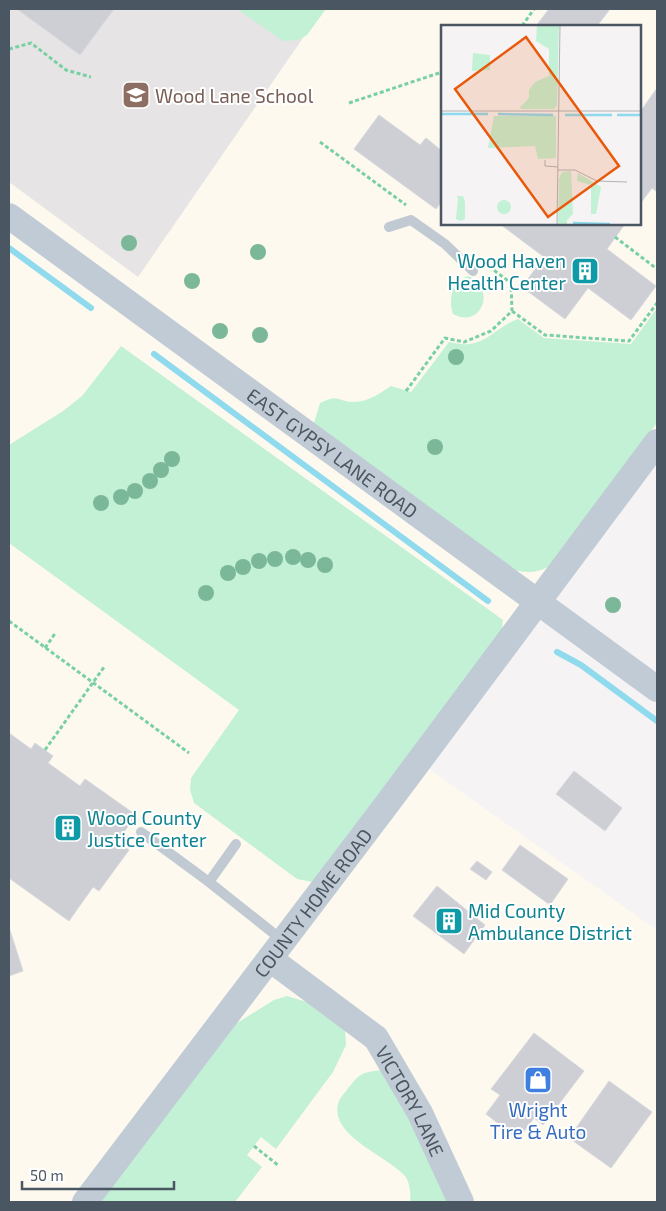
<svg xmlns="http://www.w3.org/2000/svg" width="666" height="1211" font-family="'Exo 2',sans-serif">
  <rect width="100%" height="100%" fill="#f5f3f3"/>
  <path fill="#fdf9ef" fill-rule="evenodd" d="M9,9H657V442L419,762L657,930V1202H9ZM442,26H640V224H442Z"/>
  <path fill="#e6e4e5" d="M9,9H323L138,277L9,182Z"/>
  <path fill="#c3f1d5" d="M237,9H326L307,35L298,40L283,41Z
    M468,276C497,287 482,330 453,314C448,299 452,281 468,276Z
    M657,308V423L548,567C536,573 528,573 514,570L314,423L320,403C341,393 336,402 354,402C368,402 380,393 391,386L411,392L449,342C455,343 463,345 469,344C488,342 500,325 518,319L544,338L631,344Z
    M121,346L503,620L501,634L312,882L297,879L194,803L190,790L191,778L239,710L9,543V445L63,411L82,396Z
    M287,996L310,1003L345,1026L346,1045L333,1072L276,1149L261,1137L247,1155L262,1167L235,1202H99L237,1023L274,1000Z
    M384,1070L451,1202H410C411,1195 410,1182 405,1176C387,1156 330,1136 338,1104C339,1099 343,1095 346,1091C360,1073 361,1072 384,1070Z"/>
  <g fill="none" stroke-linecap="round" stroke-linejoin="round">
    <path stroke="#90daee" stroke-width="6" d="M9,248L91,308
      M154,354L488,601
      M557,652L581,665L657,721"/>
  </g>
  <path fill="#cdcfd5" stroke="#d7d9de" d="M17,9H114L80,55Z
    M549,9H610L597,26H536Z
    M657,88V192L652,188L640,204V112Z
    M379,115L420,145L426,138L442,151V201L436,209L354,149Z
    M500,224H625L607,249L656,286L631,320L588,288L565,319L522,287L544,257Z
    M9,733L31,749L35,743L53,756L48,763L80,786L85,779L136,815L117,842L129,850L99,891L93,887L69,921L9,878Z
    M574,771L622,808L605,831L556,794Z
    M520,845L568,879L550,905L502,870Z
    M477,861L492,872L486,880L470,869Z
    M437,886L485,925L464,954L413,916Z
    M9,927L23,971L9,976Z
    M534,1033L584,1071L543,1125L534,1118L518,1139L486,1114L500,1095L491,1089Z
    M609,1081L652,1112L611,1168L569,1138Z"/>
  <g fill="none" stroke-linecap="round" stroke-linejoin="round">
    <path stroke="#7ad0a6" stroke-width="3" stroke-dasharray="4 2.5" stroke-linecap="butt" d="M522,26L534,9
      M9,49L31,43L66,70L91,77
      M349,103L442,72
      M320,142L406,205
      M615,237L657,269
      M512,311L545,335L629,341L657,303
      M406,391L445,338L464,342L491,331L512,311L511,283L487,265
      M9,621L189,753
      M45,648L56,632
      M45,750L104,667
      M254,1146L279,1166"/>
    <path stroke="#c1cad2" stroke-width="10" d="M389,227L411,220L445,244L473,271
      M141,832L209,882
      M236,844L209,882L282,940"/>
    <g stroke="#c1cbd6" stroke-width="26">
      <path id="s1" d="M9,216L657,689"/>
      <path id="s2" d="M270,959L376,1038L420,1113L461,1202"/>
      <path id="s3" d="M85,1202L387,804L657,442"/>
    </g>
  </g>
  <g fill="#7bb799">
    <circle cx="129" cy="243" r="8"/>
    <circle cx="258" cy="252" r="8"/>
    <circle cx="192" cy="281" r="8"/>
    <circle cx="220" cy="331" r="8"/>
    <circle cx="260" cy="335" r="8"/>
    <circle cx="456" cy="357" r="8"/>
    <circle cx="435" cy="447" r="8"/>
    <circle cx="172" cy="459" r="8"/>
    <circle cx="161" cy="470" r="8"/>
    <circle cx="150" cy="481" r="8"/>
    <circle cx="135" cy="491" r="8"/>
    <circle cx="121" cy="497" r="8"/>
    <circle cx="101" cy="503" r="8"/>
    <circle cx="293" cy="557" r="8"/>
    <circle cx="275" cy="559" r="8"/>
    <circle cx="308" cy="560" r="8"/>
    <circle cx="259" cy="561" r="8"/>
    <circle cx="325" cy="565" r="8"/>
    <circle cx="243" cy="567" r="8"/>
    <circle cx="228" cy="573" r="8"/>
    <circle cx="206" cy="593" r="8"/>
    <circle cx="613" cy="605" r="8"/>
  </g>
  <defs>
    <symbol id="school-square" viewBox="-11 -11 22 22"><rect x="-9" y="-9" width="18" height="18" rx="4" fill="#8d6e63" stroke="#fff"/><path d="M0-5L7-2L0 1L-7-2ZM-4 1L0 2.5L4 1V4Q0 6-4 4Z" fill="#fff"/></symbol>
    <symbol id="building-square" viewBox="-11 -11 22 22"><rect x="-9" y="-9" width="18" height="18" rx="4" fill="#0f9aa8" stroke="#fff"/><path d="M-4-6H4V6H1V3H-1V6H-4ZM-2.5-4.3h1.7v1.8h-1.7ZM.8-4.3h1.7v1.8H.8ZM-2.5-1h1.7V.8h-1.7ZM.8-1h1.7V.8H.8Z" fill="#fff"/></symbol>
    <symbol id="shop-square" viewBox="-11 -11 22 22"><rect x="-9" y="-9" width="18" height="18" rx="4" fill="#3f7fe0" stroke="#fff"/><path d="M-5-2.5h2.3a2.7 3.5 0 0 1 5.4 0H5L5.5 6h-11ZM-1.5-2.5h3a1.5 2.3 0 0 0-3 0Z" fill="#fff"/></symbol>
  </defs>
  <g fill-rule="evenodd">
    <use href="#school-square" x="120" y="79" width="32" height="32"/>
    <use href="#building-square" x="569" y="255" width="32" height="32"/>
    <use href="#building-square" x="52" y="812" width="32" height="32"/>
    <use href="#building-square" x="433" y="905" width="32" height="32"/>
    <use href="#shop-square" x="522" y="1064" width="32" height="32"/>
  </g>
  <g text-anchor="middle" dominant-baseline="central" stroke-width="4" stroke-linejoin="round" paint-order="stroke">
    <g font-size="19" fill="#785e54" stroke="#fff" text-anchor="start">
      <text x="155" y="95">Wood Lane School</text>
    </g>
    <g font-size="19" fill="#0d838f" stroke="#fff" text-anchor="start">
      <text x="566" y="260" text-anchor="end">Wood Haven<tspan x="566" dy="22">Health Center</tspan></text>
      <text x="87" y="817">Wood County<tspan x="87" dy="22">Justice Center</tspan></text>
      <text x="468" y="910">Mid County<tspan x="468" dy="22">Ambulance District</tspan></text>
    </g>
    <g font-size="19" fill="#4a5661" stroke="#fff">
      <text stroke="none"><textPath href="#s1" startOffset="401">EAST GYPSY LANE ROAD</textPath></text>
      <text stroke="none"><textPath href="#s3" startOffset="376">COUNTY HOME ROAD</textPath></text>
      <text stroke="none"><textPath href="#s2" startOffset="204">VICTORY LANE</textPath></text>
    </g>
    <g font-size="19" fill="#366cbe" stroke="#fff">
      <text x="538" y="1109">Wright<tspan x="538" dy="22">Tire &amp; Auto</tspan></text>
    </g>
  </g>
  <g transform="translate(441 25)">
    <rect width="200" height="200" fill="#f5f3f3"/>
    <path d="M96,0H118L116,81L113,84H80L79,82L88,73V65L94,57L108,51V24L95,16ZM32,28L49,30V45L31,46ZM53,91H115V133L97,134L94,121L47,123ZM130,146L132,189L126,195V200H117L118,154L121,147ZM137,148L160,162L155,189H150V160L136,156ZM15,171H22L24,177V194L20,196L15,194L17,173ZM56 182a7 7 0 1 1 14 0a7 7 0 1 1-14 0Z" fill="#c3f1d5"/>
    <path fill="none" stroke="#90daee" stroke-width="2.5" d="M0,89H47M57,89L112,90M124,90H171M176,90H200M132,198L169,199"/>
    <path fill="none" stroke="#b1b4b9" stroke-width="1" d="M0,86H200M104,135V141L117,142M117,145H134L156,156L186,157M116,200L119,0"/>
    <path fill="#e8590c" fill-opacity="0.15" stroke="#e8590c" stroke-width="2.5" d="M85,12L178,141L107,192L14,64Z"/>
    <rect width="200" height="200" fill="none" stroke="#4a5661" stroke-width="2.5"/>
  </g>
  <rect width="666" height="1211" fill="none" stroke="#4a5661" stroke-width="20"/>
  <path d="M22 1181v8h152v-8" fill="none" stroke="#4a5661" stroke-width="2.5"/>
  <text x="30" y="1181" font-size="15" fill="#4a5661" stroke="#ffffff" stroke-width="4" paint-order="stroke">50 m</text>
</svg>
